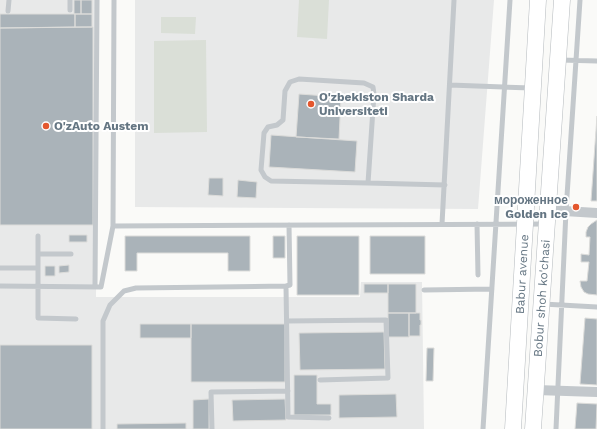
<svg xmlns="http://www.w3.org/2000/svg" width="597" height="429" font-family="'Work Sans',sans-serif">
  <rect width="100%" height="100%" fill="#fafaf8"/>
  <path fill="#e8e9e9" d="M0,0H99L96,297H360L361,282H422L424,429H0Z
    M135,0H494L478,209L135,207Z"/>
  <path fill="#dadfd7" d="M299,0H329L327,39L297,37Z
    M161,17H196L195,34L161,33Z
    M206,40L207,132L154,133V41Z"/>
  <path fill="#aab3b9" stroke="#dcdcda" d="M74,0H81V14H74Z
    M81,0H92V14H81Z
    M0,14H75V27L0,28Z
    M75,14H92V27H75Z
    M93,27V225H0V28Z
    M299,94L341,97L339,139L296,137Z
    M597,116V201H591Z
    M271,135L357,141L355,172L269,167Z
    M209,178H223V196L208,195Z
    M238,180L257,182L256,198L237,197Z
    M597,220V295L588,294L584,292L581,287L580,281H587L589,262H581V254L589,255L590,237H586V232L588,227L591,224Z
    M69,235H87V242H69Z
    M125,236H250V271H228V253H137V271H125Z
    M273,236H285V258H273Z
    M297,236H359V295H297Z
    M370,236H425V274H370Z
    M69,265V272L59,273V266Z
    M45,266H55V276H45Z
    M364,284H388V293H364Z
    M388,284H416V313H388Z
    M388,313H409V337H388Z
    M409,313H420V320H421V325H420V336H409Z
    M585,318L597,319V385L580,384Z
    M140,324H191V338H140Z
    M191,324H285V382H191Z
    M384,332L385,369L300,370L299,333Z
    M0,345H92V429H0Z
    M427,348H434L433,381H426Z
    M294,375H317V404H331V415H294Z
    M396,394L397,417L339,418V395Z
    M209,399V429H193V400Z
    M285,399L286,420L233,421L232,400Z
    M577,403L597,404L596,429H575Z
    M186,423V429H117V424Z"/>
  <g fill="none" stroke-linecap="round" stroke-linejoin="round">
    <defs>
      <g id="primary">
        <path id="s1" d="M513,429L525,224L538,0"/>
        <path id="s2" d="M533,429L562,0"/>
      </g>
    </defs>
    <use href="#primary" stroke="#b5babe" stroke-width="17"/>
    <path stroke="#c3c8cc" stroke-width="5" d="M70,0V10
      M8,11L9,0
      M560,60L597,61
      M299,79L364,83L373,87L374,94L368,183L271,181L265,177L261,170L264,133L268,127L277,125L283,120L285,91L290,82Z
      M450,85L531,88
      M368,183L445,185
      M442,224L454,0
      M477,224L478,275
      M113,226L114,0
      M38,236V318L76,319
      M38,254H71
      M0,268H38
      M0,286L101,287L113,226L544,224
      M286,286L288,417L329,418
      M95,287L97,0
      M424,290L492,289
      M543,304L597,307
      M287,321L386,320L388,378L320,380
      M103,429V321L110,305L124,291L136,288L286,286L290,285L289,225
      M212,429L211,392L288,391
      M483,429L510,0
      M556,429L566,211L580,0"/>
    <path stroke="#c3c8cc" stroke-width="10" d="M548,210L597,213
      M536,390L597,392"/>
    <use href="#primary" stroke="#fff" stroke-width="16"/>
  </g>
  <g fill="#e4572e" stroke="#fff" stroke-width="1.5">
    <circle cx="311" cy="104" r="4"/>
    <circle cx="46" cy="126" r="4"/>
    <circle cx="576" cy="207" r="4"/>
  </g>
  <g text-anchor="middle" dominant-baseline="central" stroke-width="4" stroke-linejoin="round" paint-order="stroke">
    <g font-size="12" font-weight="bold" fill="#657683" stroke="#fff" text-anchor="start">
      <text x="319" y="97">O'zbekiston Sharda<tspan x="319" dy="14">Universiteti</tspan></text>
      <text x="54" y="126">O'zAuto Austem</text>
      <text x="568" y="200" text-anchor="end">мороженное<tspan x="568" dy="14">Golden Ice</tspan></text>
    </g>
    <g font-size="12" fill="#657683" stroke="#fff">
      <text stroke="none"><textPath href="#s1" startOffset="155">Babur avenue</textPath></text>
      <text stroke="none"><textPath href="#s2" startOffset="131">Bobur shoh ko'chasi</textPath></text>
    </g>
  </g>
</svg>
